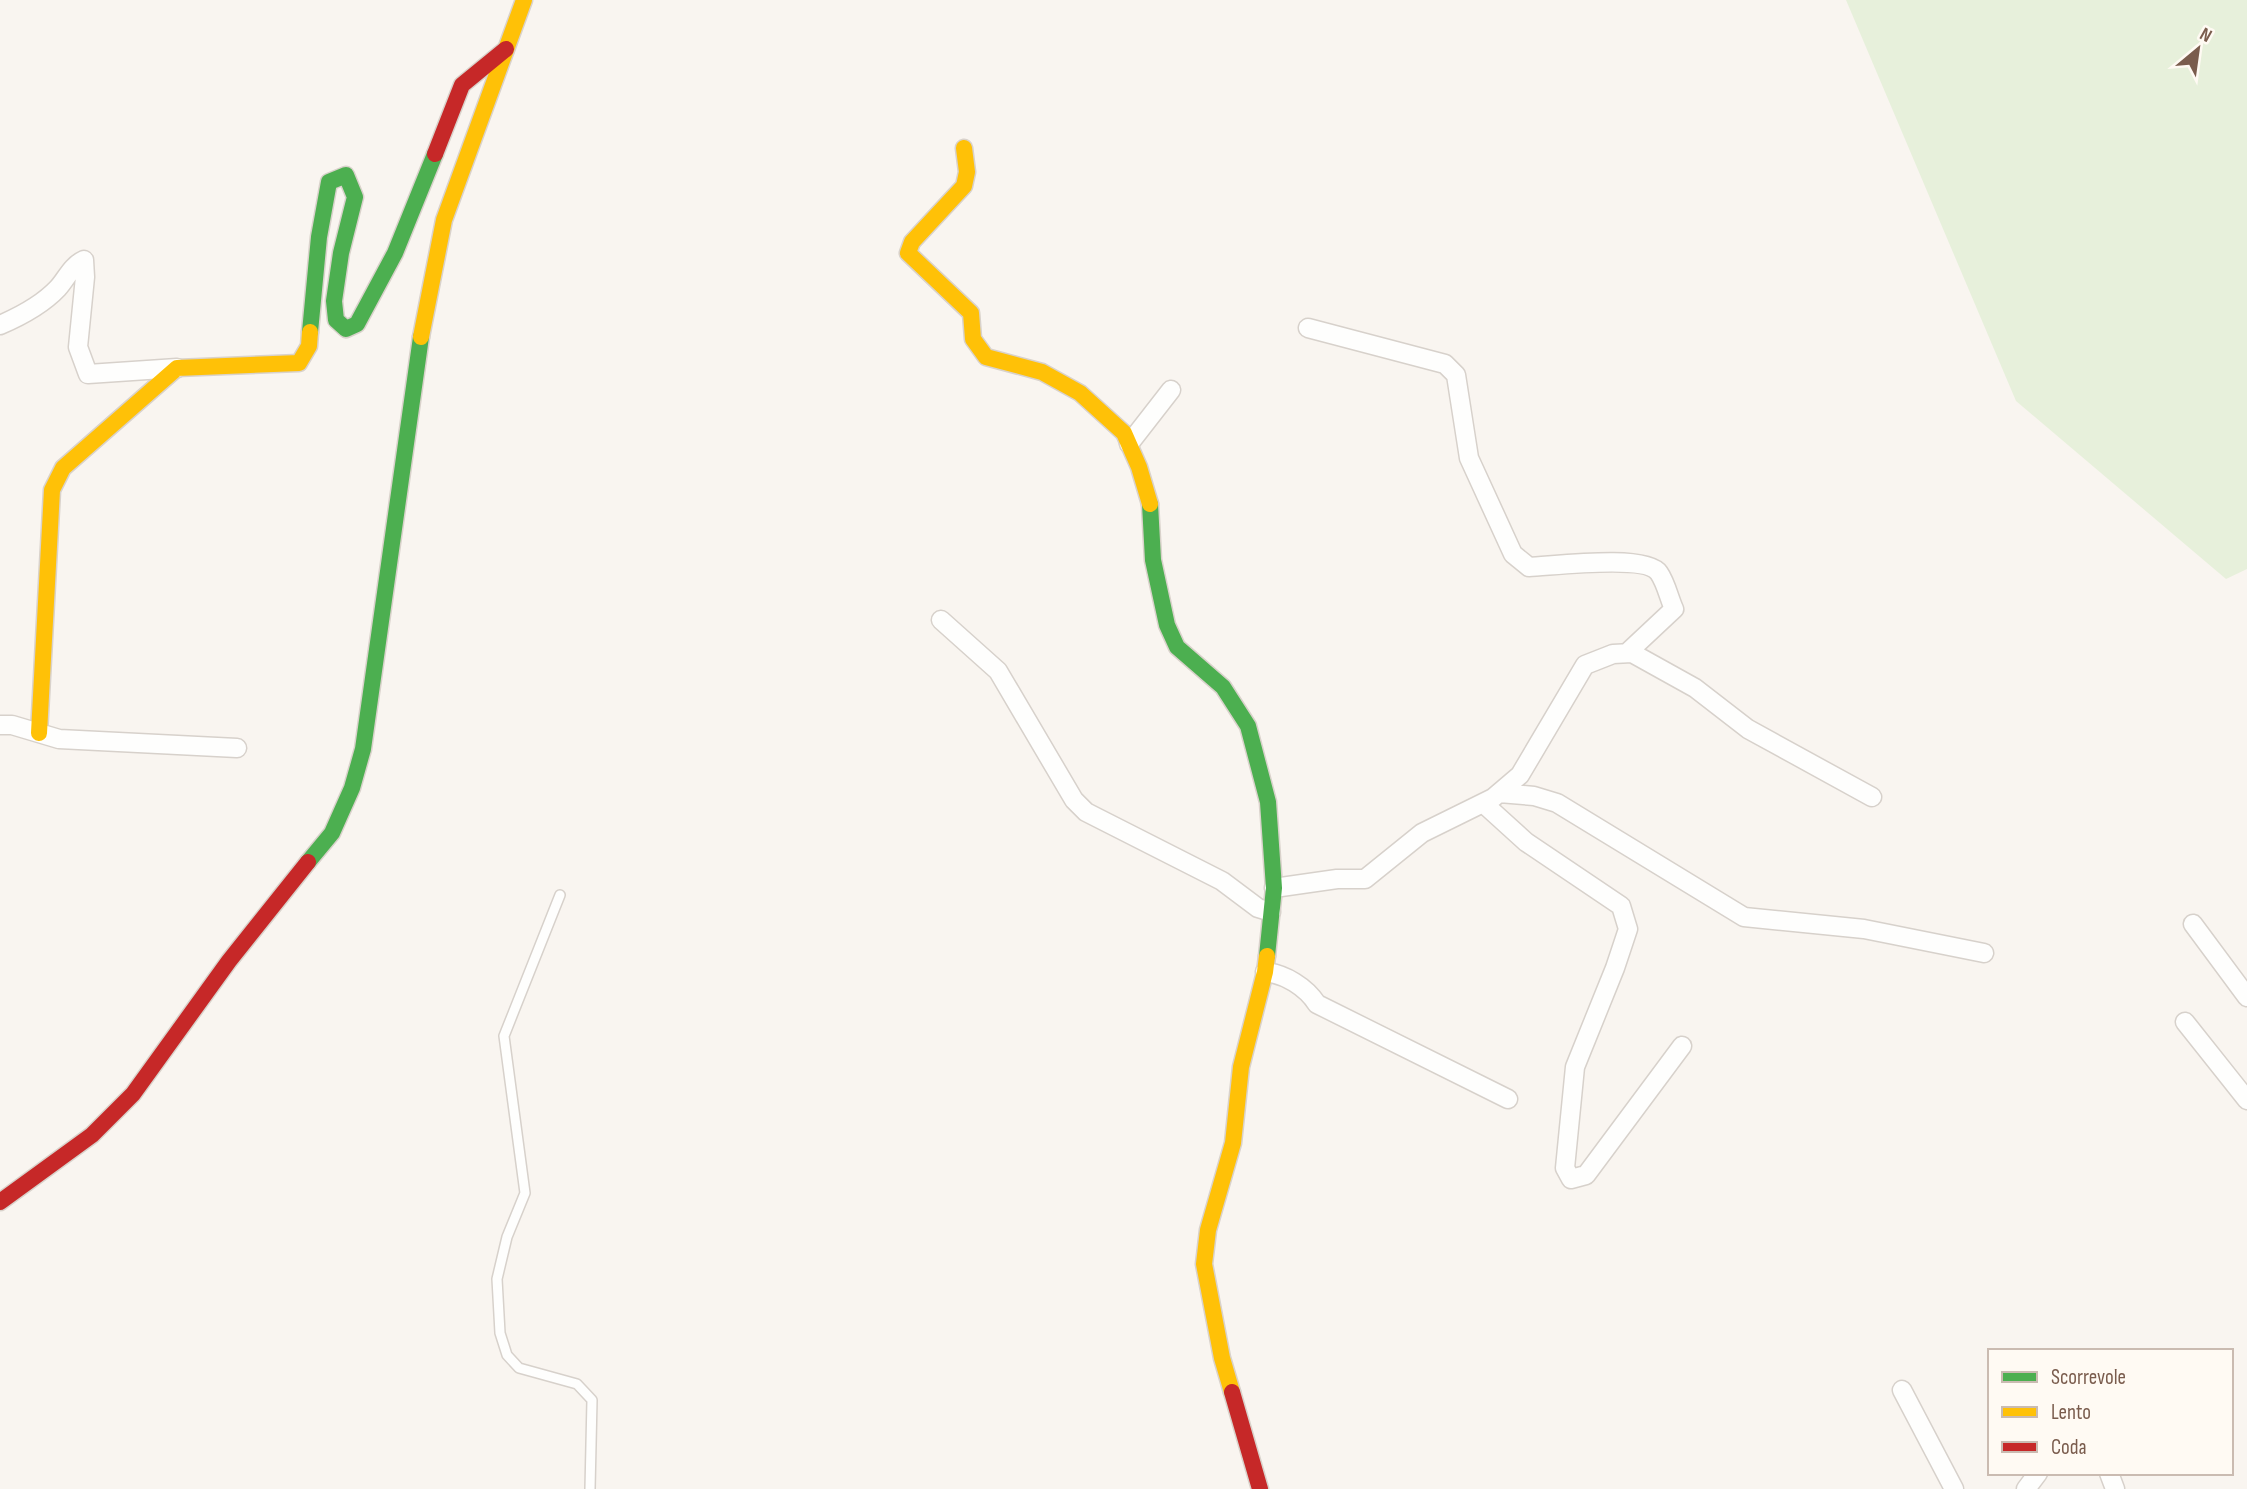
<svg xmlns="http://www.w3.org/2000/svg" width="2247" height="1489" font-family="'Sofia Sans Condensed',sans-serif">
  <rect width="100%" height="100%" fill="#f9f5f0"/>
  <path fill="#e7f0db" d="M1846,0H2247V569L2226,579L2016,401Z"/>
  <g fill="none" stroke-linecap="round" stroke-linejoin="round">
    <defs>
      <path id="lane" d="M560,895L504,1036L525,1193L507,1237L497,1279L500,1333L507,1355L519,1368L577,1384L592,1400L590,1489"/>
      <path id="street" d="M0,325C21,316 42,305 58,288C67,278 71,266 84,260L85,277L78,347L88,374L177,368
        M1308,328L1445,364L1456,375L1469,458L1513,554L1529,567C1554,566 1646,554 1659,573C1666,583 1669,598 1674,609L1627,653
        M1129,444L1171,390
        M941,620L998,671L1074,800L1086,812L1222,881L1258,908L1271,912
        M0,725H12L59,739L237,748
        M1499,793L1534,796L1557,803L1744,917L1864,929L1984,953
        M1483,803L1526,842L1621,906L1628,929L1615,968L1575,1067L1565,1168L1571,1179L1586,1175L1682,1046
        M1274,888L1337,879H1365L1422,833L1493,798L1520,775L1585,665L1613,654L1632,653L1695,688L1748,729L1872,797
        M2193,924L2247,997
        M1265,972C1285,974 1306,987 1317,1004L1508,1099
        M2185,1022L2247,1100
        M1902,1390L1954,1489
        M2109,1473L2115,1489
        M2026,1489L2038,1473"/>
      <path id="fast" d="M310,332L319,237L329,182L346,175L355,197L341,253L334,301L336,320L346,329L357,324L395,253L435,154
        M1150,504L1153,560L1167,625L1177,647L1223,687L1248,726L1268,802L1274,888L1267,956
        M308,862L332,833L352,788L363,749L421,337"/>
      <path id="slow" d="M964,148L967,172L964,186L912,242L908,253L971,313L973,339L986,357L1042,372L1080,393L1124,433L1139,467L1150,504
        M421,337L444,220L524,0
        M39,733L52,490L63,468L177,368L299,363L309,346L310,332
        M1232,1392L1222,1358L1204,1264L1208,1230L1233,1143L1241,1067L1265,972L1267,956"/>
      <path id="jam" d="M435,154L462,85L506,49
        M0,1202L92,1135L133,1094L229,961L308,862
        M1232,1392L1260,1489"/>
    </defs>
    <use href="#lane" stroke="#d7d1cb" stroke-width="12"/>
    <use href="#street" stroke="#d7d1cb" stroke-width="21"/>
    <use href="#fast" stroke="#d9d2cb" stroke-width="19"/>
    <use href="#slow" stroke="#d9d2cb" stroke-width="19"/>
    <use href="#jam" stroke="#d9d2cb" stroke-width="19"/>
    <use href="#lane" stroke="#fefefd" stroke-width="9"/>
    <use href="#street" stroke="#fefefd" stroke-width="18"/>
    <use href="#fast" stroke="#4caf50" stroke-width="16"/>
    <use href="#slow" stroke="#ffc107" stroke-width="16"/>
    <use href="#jam" stroke="#c62828" stroke-width="16"/>
  </g>
  <rect x="1988" y="1349" width="245" height="126" fill="#fffaf3" stroke="#cabbb1" stroke-width="2"/>
  <rect x="2002" y="1372" width="35" height="10" fill="#4caf50" stroke="#cabbb1" stroke-width="2"/>
  <text x="2051" y="1384" font-size="21" fill="#7a5c4d">Scorrevole</text>
  <rect x="2002" y="1407" width="35" height="10" fill="#ffc107" stroke="#cabbb1" stroke-width="2"/>
  <text x="2051" y="1419" font-size="21" fill="#7a5c4d">Lento</text>
  <rect x="2002" y="1442" width="35" height="10" fill="#c62828" stroke="#cabbb1" stroke-width="2"/>
  <text x="2051" y="1454" font-size="21" fill="#7a5c4d">Coda</text>
  <g transform="translate(2198 49) rotate(29)" stroke="#fffaf3" stroke-width="5" paint-order="stroke">
  <path d="M0-5L12 26L0 18L-12 26Z" fill="#7a5c4d"/>
  <text y="-10" font-size="19" font-weight="bold" text-anchor="middle" fill="#7a5c4d">N</text>
  </g>
</svg>
